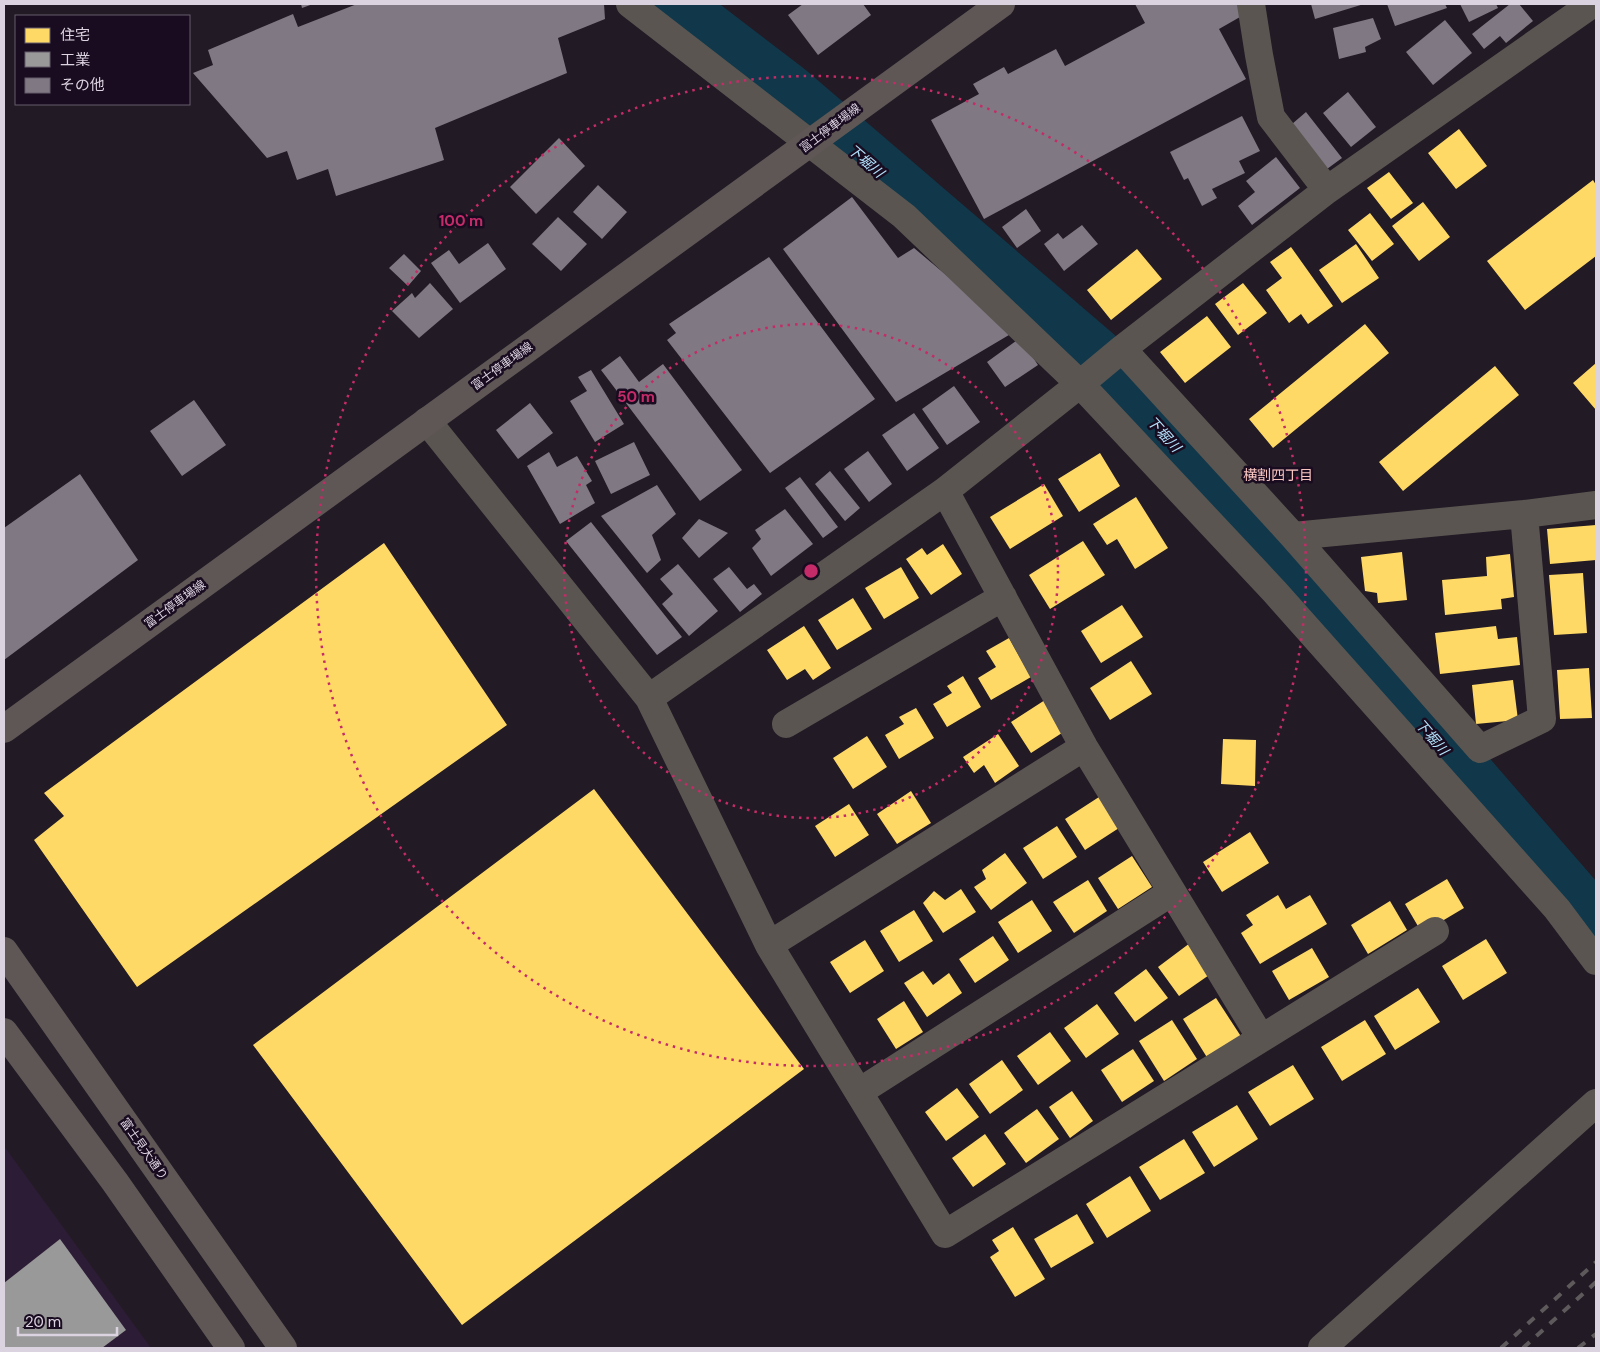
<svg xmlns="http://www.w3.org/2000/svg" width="1600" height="1352" font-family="'DM Sans','Noto Sans JP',sans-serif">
  <rect width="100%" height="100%" fill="#221a25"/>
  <path fill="#2c1c35" d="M4,1146L151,1348H4Z"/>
  <path fill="#ffd966" d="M1459,129L1487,166L1456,189L1428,153Z
    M1389,172L1413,203L1391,219L1367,188Z
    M1593,180L1596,185V256L1525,310L1487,261Z
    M1423,202L1450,237L1419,261L1392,226Z
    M1370,213L1394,244L1372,261L1348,230Z
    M1356,244L1379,278L1342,303L1319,270Z
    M1291,247L1333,306L1308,324L1301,314L1289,323L1266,290L1282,278L1270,262Z
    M1137,249L1162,279L1111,320L1087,290Z
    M1243,283L1267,313L1238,335L1215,304Z
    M1207,316L1231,347L1185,383L1160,352Z
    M1365,324L1389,353L1273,448L1249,419Z
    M1596,363V410L1573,383Z
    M1495,366L1519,395L1403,491L1379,462Z
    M1100,453L1120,486L1079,512L1058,479Z
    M1044,484L1063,516L1010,549L990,517Z
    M1136,497L1168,548L1135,569L1117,539L1107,545L1093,524Z
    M1596,525V560L1550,564L1547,529Z
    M1083,541L1105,575L1050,609L1029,575Z
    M384,543L507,725L137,987L34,840L64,816L44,793Z
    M943,544L962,574L931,595L906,559L922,548L927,555Z
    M1402,552L1407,600L1378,603L1377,593L1365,591L1361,557Z
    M1510,554L1514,597L1501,599L1502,609L1445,615L1442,580L1487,576L1486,557Z
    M901,567L919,598L884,619L865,588Z
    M1583,573L1587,633L1554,635L1549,575Z
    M853,598L872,629L837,650L818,620Z
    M1122,605L1143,637L1101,663L1081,631Z
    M804,626L831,668L813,680L805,669L787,680L767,650Z
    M1496,626L1498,639L1517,637L1520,665L1440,674L1435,633Z
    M1009,638L1031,677L991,700L978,678L996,667L986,651Z
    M1131,661L1152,694L1110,720L1090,688Z
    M1589,668L1592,718L1560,719L1557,670Z
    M963,676L981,707L947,727L933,704L952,693L947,686Z
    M1513,680L1518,720L1476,724L1472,685Z
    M1045,700L1065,731L1031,753L1011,722Z
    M916,708L934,738L899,759L885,735L904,724L899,717Z
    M998,734L1019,766L995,783L984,765L974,773L963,757Z
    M867,736L887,767L853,789L833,758Z
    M1223,739L1256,740L1255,786L1221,784Z
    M594,789L804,1069L462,1325L253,1045Z
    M911,791L931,823L897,844L877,814Z
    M1099,797L1119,828L1085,850L1065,819Z
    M849,804L869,835L835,857L815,826Z
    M1057,826L1077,857L1043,879L1023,848Z
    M1250,832L1269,863L1222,892L1203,862Z
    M1005,853L1027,883L991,910L974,887L986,879L982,870Z
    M1132,856L1152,887L1118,909L1098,878Z
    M1447,879L1464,908L1422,933L1405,904Z
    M1088,880L1107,911L1074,933L1053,902Z
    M961,889L976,912L943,933L923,903L934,891L945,900Z
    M1278,895L1286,909L1310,895L1327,924L1260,964L1241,933L1253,925L1246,915Z
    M1032,900L1052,931L1018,953L998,922Z
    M1390,901L1407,930L1368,954L1351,925Z
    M914,910L933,941L899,962L880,931Z
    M993,936L1009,960L975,983L959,959Z
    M1486,939L1507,973L1463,1000L1442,966Z
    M865,940L884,971L850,993L830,962Z
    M1190,943L1212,973L1179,996L1158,967Z
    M1312,948L1329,977L1289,1000L1272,971Z
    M1146,969L1168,998L1135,1022L1114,993Z
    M923,971L933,985L949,973L962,993L927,1017L904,983Z
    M1418,988L1440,1022L1395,1050L1374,1016Z
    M1216,998L1242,1038L1208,1059L1183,1019Z
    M904,1001L923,1032L896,1049L877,1019Z
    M1097,1004L1119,1034L1086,1058L1064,1028Z
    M1172,1020L1197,1059L1164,1081L1139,1041Z
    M1365,1020L1386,1054L1342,1081L1321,1047Z
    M1050,1032L1071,1061L1038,1085L1017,1056Z
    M1133,1049L1154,1081L1122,1102L1101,1070Z
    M1002,1060L1023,1090L990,1114L969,1084Z
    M1293,1065L1314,1099L1270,1126L1248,1092Z
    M957,1088L979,1117L946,1141L925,1112Z
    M1072,1091L1093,1121L1070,1138L1049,1107Z
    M1237,1105L1258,1139L1214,1167L1192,1132Z
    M1037,1109L1059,1139L1026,1163L1004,1133Z
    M985,1134L1006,1164L973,1187L952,1158Z
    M1184,1139L1205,1173L1160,1200L1139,1167Z
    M1130,1176L1151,1211L1107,1238L1086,1204Z
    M1077,1214L1094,1243L1051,1268L1034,1239Z
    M1013,1227L1045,1279L1015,1297L990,1257L999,1251L992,1240Z"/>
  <path fill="#999" d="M60,1239L126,1330L102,1348H4V1283Z"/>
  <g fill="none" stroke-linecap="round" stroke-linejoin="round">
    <path stroke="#10384a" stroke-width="59" d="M671,4L786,92L1095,357L1250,527L1596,926"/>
  </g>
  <path fill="#807883" d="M301,4H313L302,8Z
    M357,4H604L605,19L558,38L567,73L435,128L444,160L336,196L328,169L297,180L287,151L267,158L193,73L213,65L208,50L293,14L298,27Z
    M803,4H863L871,15L818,55L788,15Z
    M1135,4H1238L1240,17L1219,29L1246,79L984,219L931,120L979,94L973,84L1004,67L1008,74L1056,49L1065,66L1145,23Z
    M1311,4H1364L1315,19Z
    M1387,4H1445L1447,8L1395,26Z
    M1460,4H1496L1498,8L1469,22Z
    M1510,4H1519L1533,21L1506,43L1500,36L1484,49L1472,34Z
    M1373,18L1381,39L1365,47L1366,52L1339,59L1333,28Z
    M1445,20L1472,53L1433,85L1406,52Z
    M1348,92L1376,127L1351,147L1323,113Z
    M1306,112L1342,158L1327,169L1292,124Z
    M1242,116L1260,151L1239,161L1245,173L1212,189L1217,198L1202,206L1188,178L1184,180L1170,152Z
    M559,138L585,166L536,214L510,187Z
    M1276,157L1300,188L1252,225L1238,206L1255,192L1246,181Z
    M598,185L627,212L602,239L573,212Z
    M852,197L898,258L914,248L1014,332L896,402L783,249Z
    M1026,209L1041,231L1017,248L1002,227Z
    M558,217L587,244L561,271L532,244Z
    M1082,225L1098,244L1064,271L1044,244L1058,233L1063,239Z
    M488,243L506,269L460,303L431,263L449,250L459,264Z
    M404,254L421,271L408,286L389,268Z
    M769,257L875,399L770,473L667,340L676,333L669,324Z
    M430,283L453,309L419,338L392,311L412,293L415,298Z
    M1020,338L1038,365L1005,387L987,362Z
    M620,356L639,382L663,364L742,470L700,501L601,370Z
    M591,370L624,424L595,442L570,401L587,391L578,377Z
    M954,386L980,422L947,445L922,409Z
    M194,400L226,445L182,476L150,431Z
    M530,403L553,433L518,459L496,430Z
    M914,413L939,448L907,471L882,435Z
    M634,442L650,475L611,494L595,461Z
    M868,451L892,484L869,502L844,469Z
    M549,452L557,467L577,456L592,481L586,485L595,503L560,524L527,466Z
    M830,471L860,508L845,521L815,484Z
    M80,474L138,560L4,660V528Z
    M800,477L838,527L823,538L785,488Z
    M657,485L676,514L652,535L661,560L647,573L601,516Z
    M785,509L813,544L771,576L752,548L761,539L755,530Z
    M699,519L728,533L699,558L682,538Z
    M591,522L682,637L657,655L566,541Z
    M678,564L718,611L689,636L662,604L673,594L660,579Z
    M729,567L747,589L754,584L762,594L740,612L713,579Z"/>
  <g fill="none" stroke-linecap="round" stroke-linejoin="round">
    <path stroke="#5b5551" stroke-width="28" d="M630,4L904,216L1080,384L1275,592L1557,909L1596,961
      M1251,4L1259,55L1271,117L1327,190
      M1122,349L1293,536L1480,749L1542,719L1524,514
      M427,421L649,698L769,945L945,1234L1435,931
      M945,491L1084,747L1261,1038
      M1293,536L1524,514L1596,505
      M649,698L945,491L1080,384L1122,349L1327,190L1592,4
      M786,724L1003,597
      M769,945L1084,747
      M859,1092L1172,892
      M1322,1348L1596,1103"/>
    <path stroke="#5e5755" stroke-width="28" d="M4,729L1001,4
      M4,951L283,1348
      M4,1032L115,1182L231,1348"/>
    <path stroke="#5e5a5c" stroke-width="4" stroke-dasharray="9 9" stroke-linecap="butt" d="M1501,1348L1596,1262
      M1523,1348L1596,1282
      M1578,1348L1596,1334"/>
  </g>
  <g fill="none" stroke="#c52b68" stroke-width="2.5" stroke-dasharray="2.5 5">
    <circle cx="811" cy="571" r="247"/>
    <circle cx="811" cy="571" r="495"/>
  </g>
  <g text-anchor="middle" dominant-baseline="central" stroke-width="5" stroke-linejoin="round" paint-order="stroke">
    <g font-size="12" fill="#dcd3e1" stroke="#190c20">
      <text transform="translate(830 128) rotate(-37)">富士停車場線</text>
      <text transform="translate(502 366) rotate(-36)">富士停車場線</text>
      <text transform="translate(175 604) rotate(-36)">富士停車場線</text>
      <text transform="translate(144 1149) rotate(55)">富士見大通り</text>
    </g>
    <g font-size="14" font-style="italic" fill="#b3e3fd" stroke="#190c20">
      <text transform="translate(866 161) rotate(41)">下堀川</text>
      <text transform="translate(1164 434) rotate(48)">下堀川</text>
      <text transform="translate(1432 737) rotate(49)">下堀川</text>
    </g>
    <g font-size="14" fill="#f9c5c0" stroke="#190c20">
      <text x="1278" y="475">横割四丁目</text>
    </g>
  </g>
  <circle cx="811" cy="571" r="8" fill="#c52b68" stroke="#190c20" stroke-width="2.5"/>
  <g font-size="15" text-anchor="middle" font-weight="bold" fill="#c52b68" stroke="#190c20" stroke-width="5" stroke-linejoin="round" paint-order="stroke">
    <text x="461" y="226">100 m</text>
    <text x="636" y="402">50 m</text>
  </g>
  <rect width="1600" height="1352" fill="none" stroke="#dcd3e1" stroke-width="10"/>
  <rect x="15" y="15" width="175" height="90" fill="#190c20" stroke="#675c6d"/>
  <rect x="25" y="28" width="25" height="15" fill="#ffd966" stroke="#675c6d"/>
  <text x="60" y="40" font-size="15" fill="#dcd3e1">住宅</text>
  <rect x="25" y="52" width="25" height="15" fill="#999999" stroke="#675c6d"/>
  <text x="60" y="65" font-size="15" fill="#dcd3e1">工業</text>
  <rect x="25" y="78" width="25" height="15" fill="#807883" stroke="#675c6d"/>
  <text x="60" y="90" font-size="15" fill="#dcd3e1">その他</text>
  <path d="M18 1327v8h99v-8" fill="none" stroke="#dcd3e1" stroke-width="2.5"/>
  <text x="25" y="1327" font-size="15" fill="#dcd3e1" stroke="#190c20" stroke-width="4" paint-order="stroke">20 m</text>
</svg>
